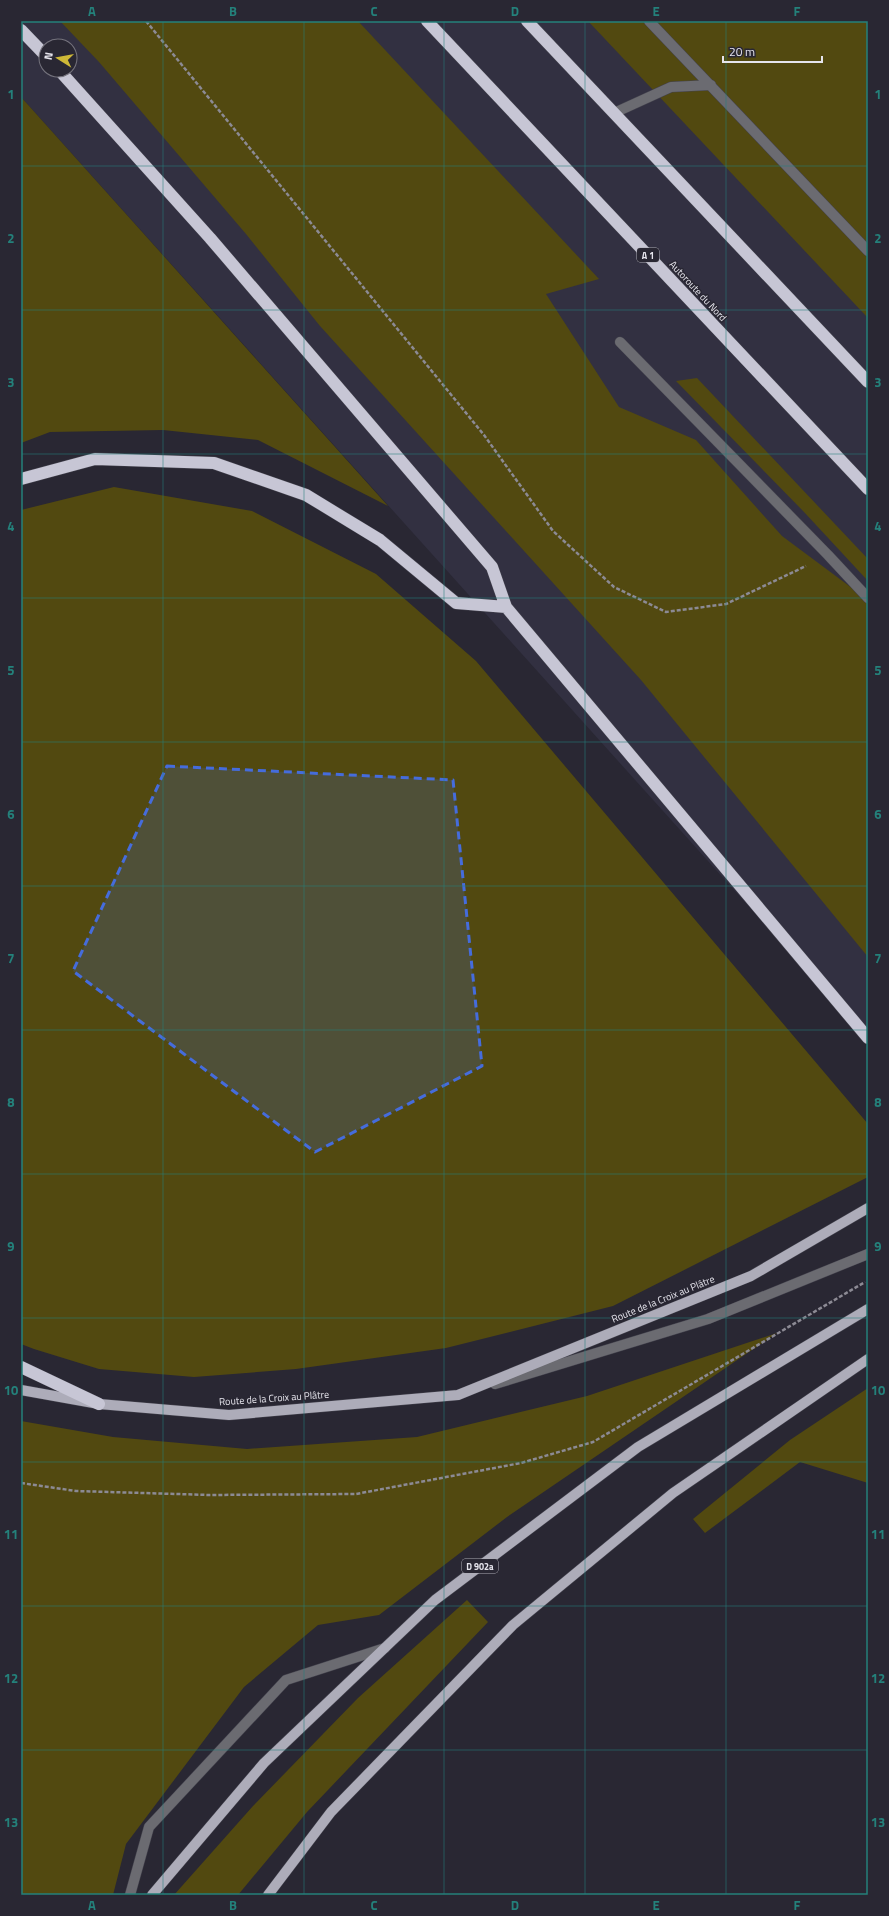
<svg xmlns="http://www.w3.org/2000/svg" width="889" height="1916" font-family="'Titillium Web',sans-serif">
  <rect width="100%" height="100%" fill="#292733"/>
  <path fill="#323041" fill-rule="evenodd" d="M21,21H868V1039L21,97ZM46,46H70V70H46Z"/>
  <path fill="#524910" d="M60,21H358L599,279L546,294L619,407L696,440L782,536L868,600V957L641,680L320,326L246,234L99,62Z
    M588,21H868V318Z
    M21,97L388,506L258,440L163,430L50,432L21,443Z
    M697,378L868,559V581L804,512L676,381Z
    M114,487L252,511L376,574L476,661L868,1124V1177L613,1306L446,1348L296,1369L194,1377L99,1369L34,1349L21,1344V510Z
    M777,1333L507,1517L379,1615L318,1625L244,1687L126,1844L113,1895H21V1421L113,1437L247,1449L417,1437L587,1396Z
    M868,1388V1483L800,1462L705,1533L693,1519L790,1440Z
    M467,1600L488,1622L307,1812L238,1895H174L253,1806L358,1698Z"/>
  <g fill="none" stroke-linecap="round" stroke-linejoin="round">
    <defs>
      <path id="minor" d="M649,21L868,251
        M614,113L671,87L711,85
        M620,342L828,555L868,598
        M495,1384L708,1319L868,1254
        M130,1895L149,1827L286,1680L385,1648"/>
      <path id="major" d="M21,1390L99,1404L229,1415L458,1395L751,1276L868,1208
        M152,1895L264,1763L435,1600L638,1447L868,1309
        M268,1895L331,1812L513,1625L673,1493L868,1359"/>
      <path id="highway" d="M427,21L868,489
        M527,21L868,382
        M21,30L46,56
        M59,70L210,238L492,567L506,607L868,1038
        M21,479L95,459L214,463L306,495L380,540L456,603L506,607
        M21,1367L99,1404"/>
    </defs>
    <use href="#minor" stroke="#43424d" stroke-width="11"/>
    <use href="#major" stroke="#43424d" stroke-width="11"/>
    <use href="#highway" stroke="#43424d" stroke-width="13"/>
    <path stroke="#8c8a94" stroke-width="2.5" stroke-dasharray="4 2" stroke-linecap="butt" d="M146,21L484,435L553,531L614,587L666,612L726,604L806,566
      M21,1483L76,1491L210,1495L356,1494L521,1463L593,1442L865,1282"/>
    <use href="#minor" stroke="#6b6b71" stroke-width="10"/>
    <use href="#major" stroke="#adacb9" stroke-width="10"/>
    <use href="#highway" stroke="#c7c6d5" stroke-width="12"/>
  </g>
  <path fill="#456cdc" fill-opacity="0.2" stroke="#456cdc" stroke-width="3" stroke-dasharray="8 5" stroke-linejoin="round" d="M167,766L453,780L482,1066L315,1152L73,971Z"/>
  <path fill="none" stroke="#24817b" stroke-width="1" stroke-opacity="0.55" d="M163,21V1895M304,21V1895M444,21V1895M585,21V1895M726,21V1895M21,166H868M21,310H868M21,454H868M21,598H868M21,742H868M21,886H868M21,1030H868M21,1174H868M21,1318H868M21,1462H868M21,1606H868M21,1750H868"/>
  <g text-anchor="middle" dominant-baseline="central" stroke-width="3" stroke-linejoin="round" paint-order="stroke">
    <g fill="#292733" stroke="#adacb5" stroke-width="1">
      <rect x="637" y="248" width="22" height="14" rx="3"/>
      <rect x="462" y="1559" width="36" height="14" rx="3"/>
    </g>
    <g font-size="9" font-weight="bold" fill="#e6e5ed">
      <text x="648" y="255">A 1</text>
      <text x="480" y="1566">D 902a</text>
    </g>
    <g font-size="10" fill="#e6e5ed" stroke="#292733">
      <text transform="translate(698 291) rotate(47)">Autoroute du Nord</text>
      <text transform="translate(663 1299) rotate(-22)">Route de la Croix au Plâtre</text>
      <text transform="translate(274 1398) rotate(-4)">Route de la Croix au Plâtre</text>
    </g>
  </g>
  <rect width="889" height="1916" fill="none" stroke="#292733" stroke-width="44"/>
  <g transform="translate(58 58) rotate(281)"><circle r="19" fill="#292733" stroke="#75737d"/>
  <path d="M0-3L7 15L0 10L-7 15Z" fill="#ceb837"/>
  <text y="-6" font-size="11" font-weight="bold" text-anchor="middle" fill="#e6e5ed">N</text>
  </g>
  <path d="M723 56v6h99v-6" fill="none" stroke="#e6e5ed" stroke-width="2"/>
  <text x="729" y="56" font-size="12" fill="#e6e5ed" stroke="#292733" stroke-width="3" paint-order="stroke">20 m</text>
  <rect x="22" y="22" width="845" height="1872" fill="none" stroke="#24817b" stroke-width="1.5"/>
  <g font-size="13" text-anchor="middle" font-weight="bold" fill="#24817b">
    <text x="92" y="16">A</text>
    <text x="233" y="16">B</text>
    <text x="374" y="16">C</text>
    <text x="515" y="16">D</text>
    <text x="656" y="16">E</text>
    <text x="797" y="16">F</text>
    <text x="11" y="99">1</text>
    <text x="878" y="99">1</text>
    <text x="11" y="243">2</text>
    <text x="878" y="243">2</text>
    <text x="11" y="387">3</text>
    <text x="878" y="387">3</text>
    <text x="11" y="531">4</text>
    <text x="878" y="531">4</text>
    <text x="11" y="675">5</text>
    <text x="878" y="675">5</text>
    <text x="11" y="819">6</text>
    <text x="878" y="819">6</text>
    <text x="11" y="963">7</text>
    <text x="878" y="963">7</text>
    <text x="11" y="1107">8</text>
    <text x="878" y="1107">8</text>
    <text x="11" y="1251">9</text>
    <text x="878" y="1251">9</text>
    <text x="11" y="1395">10</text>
    <text x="878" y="1395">10</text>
    <text x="11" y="1539">11</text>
    <text x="878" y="1539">11</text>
    <text x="11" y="1683">12</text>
    <text x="878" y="1683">12</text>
    <text x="11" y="1827">13</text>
    <text x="878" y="1827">13</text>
    <text x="92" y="1910">A</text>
    <text x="233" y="1910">B</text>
    <text x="374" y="1910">C</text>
    <text x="515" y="1910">D</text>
    <text x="656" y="1910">E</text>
    <text x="797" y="1910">F</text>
  </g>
</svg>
